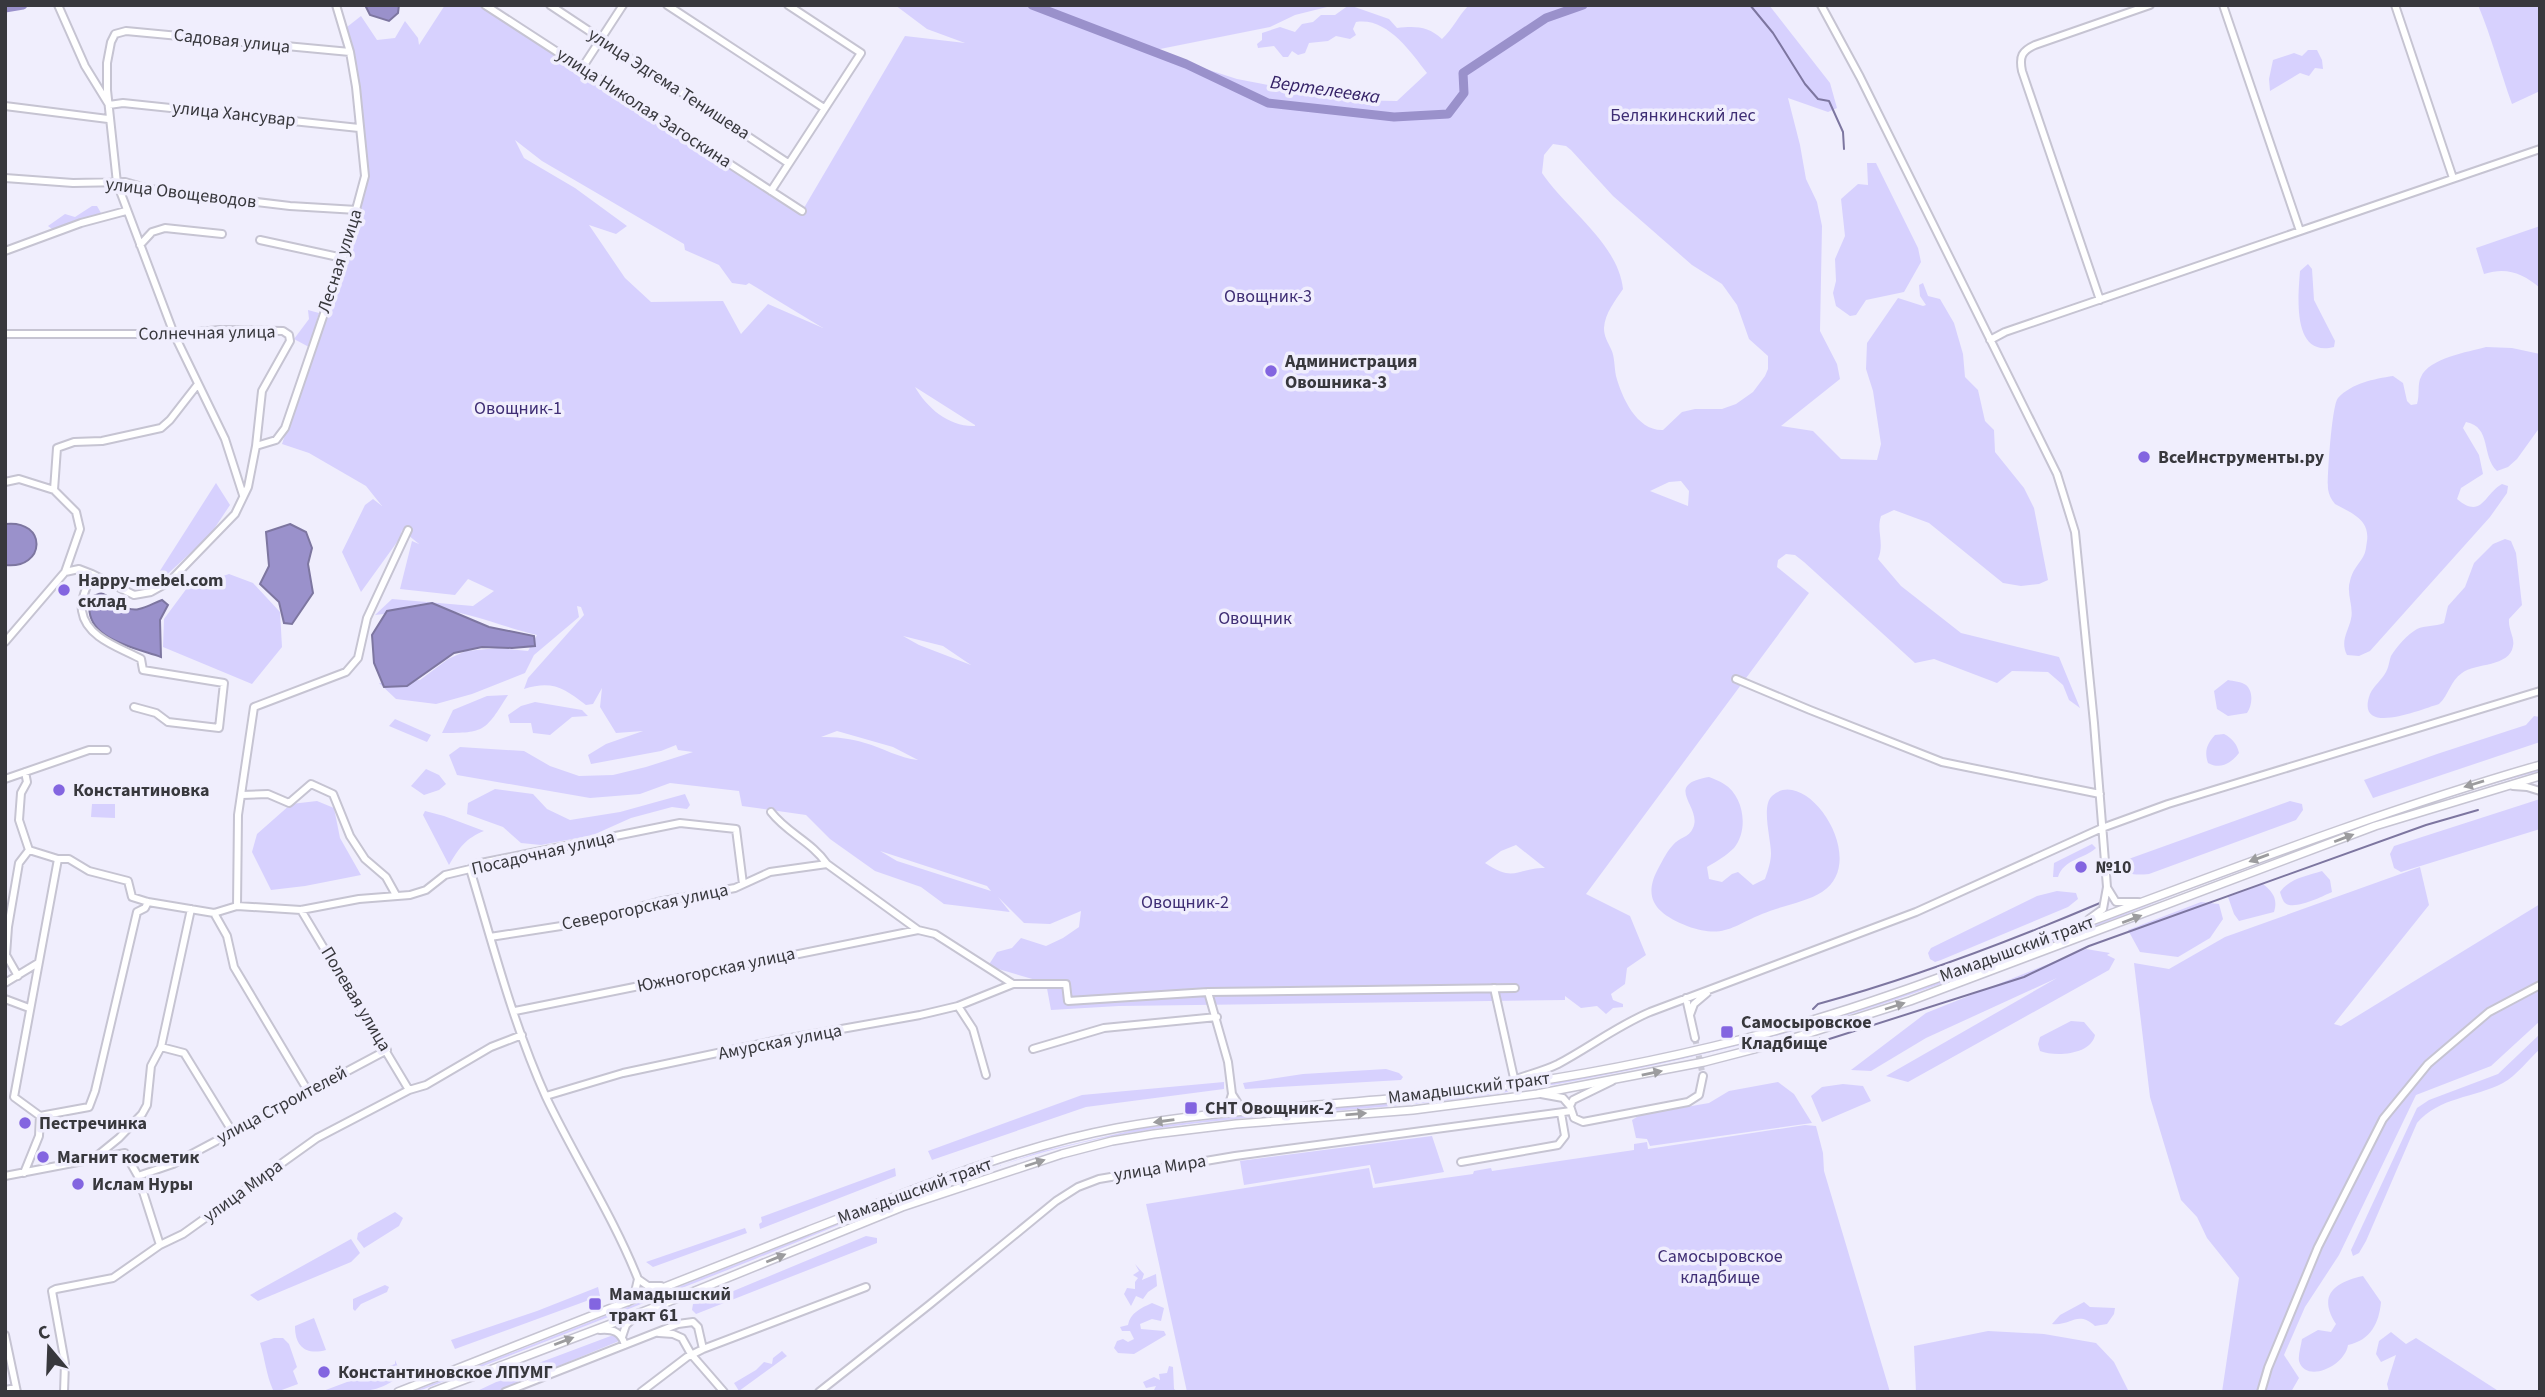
<svg xmlns="http://www.w3.org/2000/svg" width="2545" height="1397" font-family="'Source Sans 3',sans-serif">
  <rect width="100%" height="100%" fill="#f0eefd"/>
  <path fill="#d7d1fe" fill-rule="evenodd" d="M445,5H480L801,213L905,36L965,43L927,29L895,5H1335L1295,15L1270,27L1150,51L1237,79L1345,100L1397,101L1427,73C1410,51 1387,17 1356,22L1353,29L1356,35L1350,39L1336,36L1328,41L1309,43L1305,53L1298,55L1292,51L1288,57H1283L1274,46L1258,48L1257,44L1262,40V33L1280,27L1295,32L1302,24L1313,22L1321,15H1335L1349,5L1389,19L1397,28C1415,26 1428,26 1442,39C1453,29 1458,16 1469,5H1769L1830,83L1837,108L1828,112L1788,98L1800,145L1806,179L1817,202L1822,226L1820,331L1837,364L1840,379L1781,426L1813,431L1841,459L1877,460L1881,444L1873,391L1866,369L1867,343L1898,298L1923,306L1926,305L1920,296L1919,285L1923,283L1928,296L1940,299L1954,323L1963,354L1965,377L1978,390L1985,421L1994,430L1995,452L2024,488L2034,508L2048,580L2039,584L2021,586L2003,583L1929,523L1894,510L1881,516C1876,531 1885,543 1878,559L1901,586L1961,633L2059,657L2080,708L2069,700L2063,685L2048,672L2012,671L1997,683L1934,659L1915,663L1804,562L1795,555L1786,554L1778,560L1777,567L1809,593L1586,894L1630,916L1646,955L1627,968L1625,984L1611,994L1613,1000L1623,1004V1007L1613,1008L1606,1014L1597,1006L1581,1008L1565,996V1000L1119,1006L1051,1010L1046,983L988,966L997,952L1012,948L1021,938L1046,946L1063,938L1079,927L1081,911L1050,924L1024,923L998,897L1010,912L944,904L921,887L875,871L830,839L806,815L742,806L739,791L670,783L640,794L590,798L457,775L449,755L460,747L524,751L550,766L579,776L613,775L646,767L693,752L678,750L676,745L661,751L591,764L588,755L606,744L643,731L616,733L600,707L602,688L593,704L586,705C564,688 552,680 524,689L528,678L584,615L581,607L577,606L579,617L534,655L525,673L472,694L436,704L396,699L379,683L420,680L448,659L466,651L498,648L528,651L537,635C502,627 466,610 430,609C412,609 393,613 375,615L392,599L473,606L494,591L468,579L455,595L400,589L412,541L419,544L402,530L400,538L361,592L342,552L365,505L373,499L382,506L366,486L309,453L282,444L369,178L355,58L347,27L361,16L377,40L395,38L405,21L418,38L419,45ZM515,140L542,161L684,244L685,250L719,265L732,283L746,285L749,283L823,328L768,304L741,334L723,301L651,302L625,278L589,225L616,234L627,226L575,188L524,158ZM1553,144L1566,146L1571,150L1613,196L1692,265L1722,284L1737,305L1749,339L1768,356V369L1765,376L1753,392L1736,404L1722,409H1695L1682,412L1663,430C1637,431 1622,398 1616,376C1614,367 1615,357 1611,349C1608,342 1604,337 1604,328C1605,313 1615,301 1623,289C1618,243 1566,209 1542,173L1544,155ZM915,387L975,425V426C949,427 927,408 915,387ZM1681,481L1689,491L1688,506L1650,491L1669,482ZM903,636L943,646L971,665L919,645ZM837,731L893,747L918,760C899,758 883,748 865,743C849,738 836,737 821,737ZM1516,845L1545,868C1516,868 1515,883 1485,863L1501,851ZM880,851L987,886L991,891L897,861Z
    M2478,5H2540V91L2512,104C2500,71 2492,38 2478,5Z
    M2308,50H2317L2322,60L2323,69L2315,68L2309,76L2300,73L2270,91L2269,79L2273,60L2294,53L2302,56Z
    M1867,163H1876L1918,248L1921,262L1904,292L1866,300L1856,315L1850,316L1836,306L1833,293L1836,281L1835,259L1845,236L1841,199L1858,184L1868,185Z
    M92,206H97L101,213L52,229L48,226L65,214L75,217Z
    M2540,226V288C2522,273 2507,267 2484,274L2476,248Z
    M2308,264L2312,269L2314,300L2335,341L2334,347C2292,358 2298,297 2300,271Z
    M308,310L319,313L309,347L294,339L309,319Z
    M2486,347L2512,348L2540,354V427L2517,459L2508,467L2497,471C2481,456 2492,427 2466,422L2463,428L2479,455L2483,474L2461,488L2457,499C2482,520 2484,494 2502,484L2508,486L2507,493L2490,517L2370,651L2359,656L2347,655C2340,641 2348,632 2351,619C2354,607 2346,593 2350,581C2352,571 2358,565 2363,557C2366,552 2366,547 2367,541C2370,519 2351,513 2335,504C2331,499 2329,495 2328,489C2327,478 2332,404 2338,398C2352,383 2374,379 2393,376L2403,383L2407,401L2411,405L2417,404C2420,395 2417,384 2421,377C2429,358 2468,352 2486,347Z
    M216,483L230,505L210,535L161,580L156,577Z
    M2505,539L2511,541L2516,553L2522,605L2509,619C2508,629 2515,638 2513,646C2510,667 2475,663 2462,673C2450,681 2449,695 2439,704C2422,709 2354,738 2370,694C2374,685 2382,680 2386,672C2389,667 2389,661 2391,656C2397,646 2407,635 2417,629C2425,625 2435,627 2444,623L2448,606L2465,587L2474,563L2493,544Z
    M229,574L253,583L280,612L282,647L252,684L163,647L164,619L187,588Z
    M2228,680C2233,681 2242,682 2246,685C2254,692 2252,706 2247,713L2228,716L2217,709L2214,691Z
    M508,695C485,731 486,733 442,733L453,710L487,696Z
    M535,702L582,710L588,716L572,717L550,735L533,733L531,723H510L508,715L521,706Z
    M2534,716L2540,717V742L2373,798L2364,780L2437,754L2526,725Z
    M395,719L431,735L427,742L389,726Z
    M2224,734C2232,738 2237,744 2239,753C2231,763 2221,770 2208,763C2204,751 2207,744 2215,735Z
    M426,769L439,775L446,784L439,790L424,795L411,786Z
    M2540,769V771C2397,809 2257,863 2119,917C2012,958 1905,1000 1794,1031C1676,1063 1555,1088 1433,1102C1315,1115 1197,1116 1080,1143C969,1169 861,1216 755,1259C645,1303 534,1346 424,1389L412,1392L894,1202L1039,1152L1142,1128L1249,1115L1469,1095L1559,1082L1688,1054L1857,1010L1997,961L2377,820Z
    M1709,777C1714,779 1720,781 1724,784C1744,796 1749,830 1734,848C1726,856 1717,861 1707,867L1709,879L1722,882L1732,874L1738,872L1753,885L1765,879C1768,870 1771,862 1771,853C1771,839 1761,806 1772,796C1806,764 1871,861 1822,892C1807,902 1780,906 1762,914C1731,927 1723,939 1687,926C1657,914 1641,899 1659,867C1663,860 1667,851 1673,845C1679,837 1689,838 1693,828C1703,807 1661,785 1709,777Z
    M495,789L533,794L547,809L570,820L620,812L685,794L690,805L687,809L672,807L631,818L593,835L541,845L521,843L503,827L467,814L468,803Z
    M2540,799V829L2401,872L2394,868L2390,854L2394,846Z
    M317,801L334,808L340,838L361,875L305,886L271,890L252,852L257,834L291,804Z
    M2290,801L2302,804L2303,810L2296,820L2149,874C2138,875 2127,876 2121,866L2123,861Z
    M92,804H115V818L91,817Z
    M425,811L444,816L484,831C466,838 459,848 449,865L423,815Z
    M2092,844L2096,848C2084,859 2064,859 2058,877H2053L2054,863Z
    M2420,867L2429,905L2334,1024L2341,1026L2540,904V1021L2491,1066L2416,1095L2339,1255L2305,1307L2284,1355L2299,1378L2291,1392H2222L2239,1278L2207,1238L2197,1217L2181,1200L2150,1097L2134,963L2169,969L2225,937Z
    M2322,871L2330,880L2332,892C2323,896 2292,912 2284,902C2282,899 2281,895 2280,892C2290,878 2307,876 2322,871Z
    M2263,884C2273,892 2278,899 2274,912L2239,921L2234,914L2228,897Z
    M2057,891L2076,893L2078,899L2068,907L1941,960L1935,962L1930,959L1928,953L1931,948L2037,896Z
    M2201,902L2219,904L2223,919L2210,938L2178,957L2140,952L2128,930Z
    M2086,949L2110,953L2107,955L2115,959L2109,970L1908,1082L1886,1076L2057,978L1926,1038L1871,1071L1851,1070L1926,1013Z
    M2071,1021L2084,1022L2095,1035C2091,1055 2055,1057 2040,1051L2038,1044L2040,1037Z
    M2540,1034V1049C2529,1059 2516,1076 2503,1083C2474,1098 2439,1097 2417,1123L2366,1241L2359,1253L2353,1256L2351,1250L2417,1108L2429,1100L2498,1074Z
    M1386,1069L1399,1073L1403,1077L1401,1080L1245,1089L1243,1083L1303,1074Z
    M1224,1082V1089L1086,1107L932,1160L928,1151L1082,1095Z
    M1778,1082L1794,1094L1812,1123L1650,1146L1647,1139L1636,1138L1632,1120L1640,1115L1709,1103L1729,1091Z
    M1843,1084L1863,1086L1871,1101L1822,1122L1811,1096L1822,1087Z
    M1805,1125L1816,1126L1823,1153L1824,1171L1890,1392H1187L1146,1204L1369,1168L1373,1188L1473,1174L1474,1171L1491,1168L1492,1171L1634,1150V1144L1647,1142L1648,1149Z
    M1432,1136L1444,1172L1375,1184L1370,1165L1244,1185L1240,1161Z
    M895,1168L896,1176L760,1229L759,1224L762,1222L761,1217Z
    M395,1212L403,1218L399,1226L364,1248L357,1239L358,1233Z
    M745,1228L747,1233L653,1267L646,1262Z
    M866,1236L877,1238V1243L696,1314L692,1310L693,1304L715,1302L731,1292Z
    M351,1239L360,1253L351,1262L258,1301L250,1295Z
    M1135,1264L1144,1274L1142,1280L1156,1274L1157,1286L1148,1292L1143,1299L1136,1296L1131,1306L1124,1294L1127,1288L1135,1289V1282L1138,1278L1133,1275L1139,1271Z
    M2363,1276L2381,1302C2379,1323 2371,1340 2348,1345C2345,1366 2306,1384 2299,1361C2298,1355 2301,1346 2302,1339L2318,1330L2331,1332L2336,1324C2317,1295 2335,1282 2363,1276Z
    M385,1285L389,1287L387,1292L361,1304L355,1311L353,1309V1299Z
    M598,1287L600,1296L455,1349L451,1340L537,1311Z
    M2084,1302L2090,1307L2115,1308L2114,1314L2107,1324L2095,1326C2077,1310 2072,1326 2052,1324L2060,1315Z
    M1152,1303L1164,1308L1161,1321L1152,1319L1140,1324L1141,1329L1164,1331L1166,1335L1134,1354L1118,1353L1114,1348L1117,1341L1123,1339L1128,1342L1134,1339L1130,1331H1122L1120,1327L1128,1325C1130,1313 1141,1308 1152,1303Z
    M314,1318L326,1350C307,1355 295,1348 295,1326Z
    M1988,1331L2044,1334L2096,1343L2114,1362L2129,1392H1916L1914,1346Z
    M2391,1332L2406,1344L2416,1338L2500,1392H2389L2387,1384L2396,1355L2381,1362L2376,1354L2379,1341Z
    M616,1334L619,1341L496,1392H475L528,1367Z
    M274,1338H283L289,1344L297,1367L293,1371L298,1384L279,1391L273,1390C266,1374 265,1359 260,1343Z
    M782,1351L787,1356L739,1391L734,1383L756,1370L764,1362L772,1364L773,1358Z
    M395,1360L401,1374C381,1395 350,1393 323,1391L395,1364Z
    M1169,1366L1173,1367L1174,1389L1178,1392H1153L1156,1386L1146,1388L1143,1382L1154,1377L1160,1380L1159,1374L1167,1373Z"/>
  <path fill="#9a91cb" stroke="#7d76a0" stroke-width="2" d="M365,5H399L398,13L389,21L370,15Z
    M5,524C48,519 46,570 5,565Z
    M290,524L306,532L312,548L308,564L313,593L292,624L284,623L279,602L260,584L269,566L266,532Z
    M101,593C112,597 127,613 139,609C147,607 154,603 162,600L168,605L160,620L161,657C133,647 79,638 91,597Z
    M432,603L489,627L534,636L535,646L512,648L482,647L454,653L407,686L384,687L374,663L372,635L387,611Z"/>
  <g fill="none" stroke-linecap="round" stroke-linejoin="round">
    <path stroke="#7d76a0" stroke-width="2" d="M1750,5L1773,33L1805,84L1818,99L1829,101L1843,132L1844,149
      M1813,1009L1818,1004C1914,978 2008,942 2100,903
      M1820,1038L1823,1041L2024,977L2089,946L2426,825L2478,810"/>
    <path stroke="#9a91cb" stroke-width="9" d="M1032,5L1186,64L1268,103L1394,117L1448,114L1464,93L1463,73L1546,18L1583,5
      M5,8L23,5"/>
    <path stroke="#cbcad7" stroke-width="6" stroke-dasharray="6 3" stroke-linecap="butt" d="M1695,1038L1703,1076"/>
    <defs>
      <path id="minor" d="M58,5L85,66L109,105L123,103L359,128
        M485,5L802,211
        M550,5L788,163
        M667,5L824,108
        M1821,5L1860,77L2057,474L2075,532L2094,723L2107,887L2103,909L2089,919
        M2223,5L2300,231
        M2395,5L2453,178
        M582,68L623,5
        M5,106L108,119
        M5,178L73,183L125,182L149,189L290,206L357,210
        M771,191L861,53L788,5
        M260,240L343,258
        M140,245L152,232L165,228L222,234
        M5,251L81,223L126,211
        M2100,300L2022,71C2019,56 2022,51 2035,45L2150,5
        M5,334H174L220,330L283,331L289,335L290,341L262,391L256,446
        M1990,340L2005,332L2540,149
        M5,482L19,479L54,490L76,512L80,529L65,572L5,642
        M54,490L57,448L74,442L102,441L161,428L170,420L198,384
        M243,495L225,439L174,334L117,183L107,90V63L111,42L115,34L126,31L350,52
        M65,572L79,569L92,574L134,595L151,592L169,582L235,514L248,487L256,446L276,440L285,428L343,258L365,176L356,87L350,52L336,5
        M92,574C88,584 80,599 82,611C86,638 121,648 141,659L143,670L224,683L219,728L168,722L156,713L134,707
        M1736,679L1810,710L1942,762L2100,794
        M25,772L27,782L21,793L19,820L29,850
        M5,779L89,750H107
        M2513,786L2527,787L2540,791
        M242,795L268,794L289,803L311,784L333,794L350,836L365,859L386,877L396,895
        M771,812C787,833 812,842 827,864L918,930L935,934L1013,984
        M29,850L58,859H69L89,871L128,881L132,897L148,902L214,913L237,906L301,910L359,899L410,895L426,890L445,875L470,869L476,864L680,823L736,829L743,884
        M58,859L14,1097L40,1116L89,1107L95,1091L137,912L145,908L148,902
        M470,869C493,945 513,1024 546,1097C575,1158 613,1216 638,1279L635,1292L628,1302
        M2108,889L2116,902H2138
        M237,906L238,815L254,707L346,672L358,658L367,618L408,530
        M301,910L409,1090
        M214,913L227,936L234,967L308,1091
        M490,937L574,924L658,902L735,888L770,872L827,864
        M18,976L6,955L8,927L19,863L29,850
        M5,983L38,963
        M1494,988L1514,1078
        M1208,992L1228,1062L1232,1094L1239,1105L1255,1109
        M1686,998L1695,1038
        M5,999L29,1008
        M958,1006L973,1029L986,1075
        M515,1011L918,930
        M1690,1015L1694,1004L1707,993
        M161,1047L184,1053L232,1131
        M1033,1049L1104,1028L1217,1017
        M1612,1081L1573,1100L1570,1106L1574,1118L1583,1122L1688,1102L1699,1095L1703,1076
        M1501,1085C1520,1076 1540,1073 1558,1064C1590,1047 1617,1026 1650,1012L1916,912L2102,828L2168,804L2540,691
        M1541,1094L1563,1098L1570,1106
        M546,1096L623,1073L774,1041L920,1015L958,1006L1013,984H1066L1068,1001L1208,992L1515,988
        M1206,1114L1229,1104L1232,1094
        M92,1160L119,1138L142,1114L147,1105L151,1066L161,1047L191,909
        M1461,1162L1558,1145L1565,1136L1561,1113
        M24,1173L39,1136L40,1116
        M5,1176L125,1153L138,1176L160,1245
        M138,1176L173,1164L387,1050
        M638,1279L648,1286H661
        M600,1330C614,1329 621,1332 625,1345
        M659,1333L673,1334L682,1338L691,1354L724,1392
        M5,1335L17,1392
        M622,1337L626,1325L636,1316
        M703,1349L866,1287
        M5,1390L16,1388
        M64,1392L65,1363L52,1291L56,1289L113,1278L160,1245L183,1234L317,1138L409,1090L426,1085L491,1047L522,1035
        M505,1392L678,1324L693,1322L698,1327L703,1349L687,1357L641,1392
        M819,1392L929,1305L1056,1201L1078,1187L1099,1179L1235,1156L1571,1111
        M2261,1392L2268,1368L2318,1247L2383,1119L2428,1064L2489,1012L2540,985"/>
      <path id="major" d="M398,1392C534,1338 670,1284 807,1231C908,1192 1010,1148 1117,1128C1213,1110 1311,1107 1408,1097C1531,1086 1654,1063 1774,1031C1864,1007 1952,973 2040,940C2206,879 2370,814 2540,765
        M432,1392L658,1306L902,1207L1062,1154L1112,1141L1154,1134L1236,1124L1413,1110L1537,1094L1704,1062L1781,1042L1910,1001L2375,826L2540,776"/>
    </defs>
    <use href="#minor" stroke="#c6c4d2" stroke-width="10"/>
    <use href="#major" stroke="#c6c4d2" stroke-width="10"/>
    <use href="#minor" stroke="#fff" stroke-width="6"/>
    <use href="#major" stroke="#fff" stroke-width="7"/>
  </g>
  <defs><path id="oneway-solid" d="M-6-.8H1V-3.2L6.5 0L1 3.2V.8H-6Z" transform="scale(1.75)"/></defs>
  <g fill="#9c9c9e">
    <use href="#oneway-solid" transform="translate(2474 784) rotate(163)"/>
    <use href="#oneway-solid" transform="translate(2344 838) rotate(-21)"/>
    <use href="#oneway-solid" transform="translate(2259 858) rotate(160)"/>
    <use href="#oneway-solid" transform="translate(2132 919) rotate(-21)"/>
    <use href="#oneway-solid" transform="translate(1895 1006) rotate(-18)"/>
    <use href="#oneway-solid" transform="translate(1652 1073) rotate(-12)"/>
    <use href="#oneway-solid" transform="translate(1356 1114) rotate(-5)"/>
    <use href="#oneway-solid" transform="translate(1164 1121) rotate(172)"/>
    <use href="#oneway-solid" transform="translate(1035 1163) rotate(-18)"/>
    <use href="#oneway-solid" transform="translate(776 1258) rotate(-22)"/>
    <use href="#oneway-solid" transform="translate(564 1341) rotate(-21)"/>
  </g>
  <g fill="#8365e0" stroke="#f0eefd" stroke-width="2.5">
    <circle cx="1271" cy="371" r="7"/>
    <circle cx="2144" cy="457" r="7"/>
    <circle cx="64" cy="590" r="7"/>
    <circle cx="59" cy="790" r="7"/>
    <circle cx="2081" cy="867" r="7"/>
    <rect x="1720" y="1025" width="14" height="14" rx="3.5"/>
    <rect x="1184" y="1101" width="14" height="14" rx="3.5"/>
    <circle cx="25" cy="1123" r="7"/>
    <circle cx="43" cy="1157" r="7"/>
    <circle cx="78" cy="1184" r="7"/>
    <rect x="588" y="1297" width="14" height="14" rx="3.5"/>
    <circle cx="324" cy="1372" r="7"/>
  </g>
  <g text-anchor="middle" dominant-baseline="central" stroke-width="7" stroke-linejoin="round" paint-order="stroke">
    <g font-size="18" fill="#38383d" stroke="#f0eefd">
      <text transform="translate(232 41) rotate(6)">Садовая улица</text>
      <text transform="translate(669 84) rotate(33)">улица Эдгема Тенишева</text>
      <text transform="translate(644 108) rotate(33)">улица Николая Загоскина</text>
      <text transform="translate(234 114) rotate(6)">улица Хансувар</text>
      <text transform="translate(181 193) rotate(7)">улица Овощеводов</text>
      <text transform="translate(340 261) rotate(-72)">Лесная улица</text>
      <text transform="translate(207 333) rotate(-1)">Солнечная улица</text>
      <text transform="translate(543 853) rotate(-13)">Посадочная улица</text>
      <text transform="translate(645 907) rotate(-12)">Северогорская улица</text>
      <text transform="translate(2017 949) rotate(-20)">Мамадышский тракт</text>
      <text transform="translate(716 970) rotate(-12)">Южногорская улица</text>
      <text transform="translate(356 999) rotate(59)">Полевая улица</text>
      <text transform="translate(780 1042) rotate(-11)">Амурская улица</text>
      <text transform="translate(1469 1088) rotate(-7)">Мамадышский тракт</text>
      <text transform="translate(282 1105) rotate(-28)">улица Строителей</text>
      <text transform="translate(1160 1168) rotate(-9)">улица Мира</text>
      <text transform="translate(243 1191) rotate(-36)">улица Мира</text>
      <text transform="translate(915 1191) rotate(-20)">Мамадышский тракт</text>
    </g>
    <g font-size="18" fill="#3f2e74" stroke="#f0eefd">
      <text x="1683" y="115">Белянкинский лес</text>
      <text x="1268" y="296">Овощник-3</text>
      <text x="518" y="408">Овощник-1</text>
      <text x="1255" y="618">Овощник</text>
      <text x="1185" y="902">Овощник-2</text>
      <text x="1720" y="1256">Самосыровское<tspan x="1720" dy="21">кладбище</tspan></text>
    </g>
    <g font-size="18" font-weight="bold" fill="#38383d" stroke="#f0eefd" text-anchor="start">
      <text x="1285" y="361">Администрация<tspan x="1285" dy="21">Овошника-3</tspan></text>
      <text x="2158" y="457">ВсеИнструменты.ру</text>
      <text x="78" y="580">Happy-mebel.com<tspan x="78" dy="21">склад</tspan></text>
      <text x="73" y="790">Константиновка</text>
      <text x="2095" y="867">№10</text>
      <text x="1741" y="1022">Самосыровское<tspan x="1741" dy="21">Кладбище</tspan></text>
      <text x="1205" y="1108">СНТ Овощник-2</text>
      <text x="39" y="1123">Пестречинка</text>
      <text x="57" y="1157">Магнит косметик</text>
      <text x="92" y="1184">Ислам Нуры</text>
      <text x="609" y="1294">Мамадышский<tspan x="609" dy="21">тракт 61</tspan></text>
      <text x="338" y="1372">Константиновское ЛПУМГ</text>
    </g>
    <g font-size="19" font-style="italic" fill="#342166" stroke="#f0eefd">
      <text transform="translate(1325 90) rotate(8)">Вертелеевка</text>
    </g>
  </g>
  <rect width="2545" height="1397" fill="none" stroke="#38383d" stroke-width="14"/>
  <g transform="translate(49 1348) rotate(341)" stroke="#f0eefd" stroke-width="5" paint-order="stroke">
  <path d="M0-5L12 26L0 18L-12 26Z" fill="#38383d"/>
  <text y="-10" font-size="19" font-weight="bold" text-anchor="middle" fill="#38383d">С</text>
  </g>
</svg>
